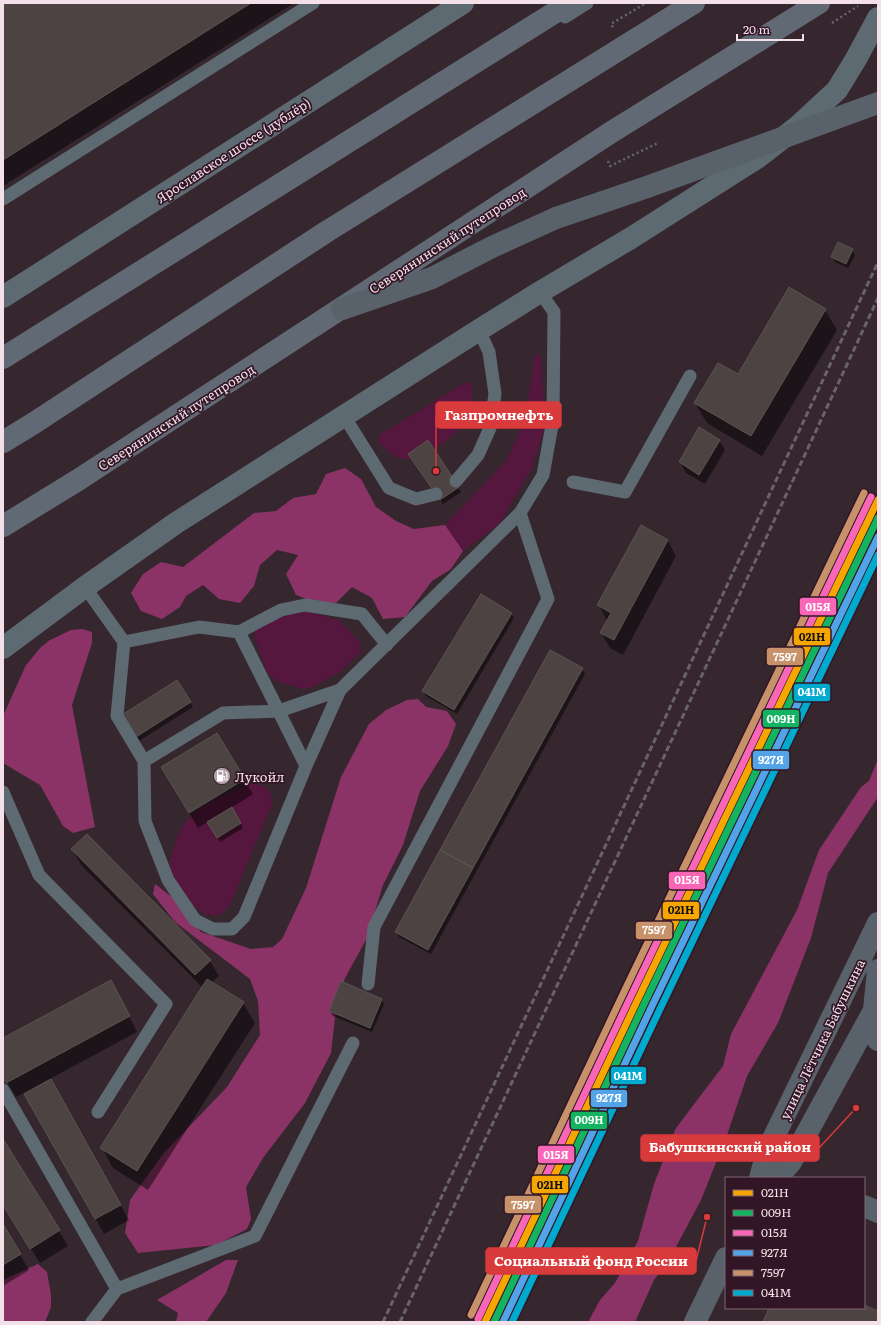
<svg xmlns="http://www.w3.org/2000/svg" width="881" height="1325" font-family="Literata,serif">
  <rect width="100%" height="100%" fill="#36262e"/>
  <path fill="#55173d" d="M538,355L541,356L545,426L532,468L499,524L463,551L445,525L506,461L525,420L535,356Z
    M466,382L472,385C475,402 466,425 452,436C447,441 440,445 434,449L428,440L408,454L412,459C396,461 388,452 378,441L379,435Z
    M288,609L309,612L339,620L359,641L361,652L340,672L311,688L302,689L276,681L267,672L254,635V625Z
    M253,783C267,787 272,789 272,804L230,905L222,914C218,915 213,916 210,915C193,913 171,881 170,865C170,858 178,833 182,827C198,804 228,793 253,783Z"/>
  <path fill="#8b3367" d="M345,468L361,479L376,507L396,521L414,529L445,525L463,551L451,569L432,581L405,617L383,619L372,598L352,587L336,603L314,602L296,595L286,574L298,555L277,550L260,565L254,586L240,603L219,599L203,585L186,596L180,607L162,619L141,611L131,593L143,574L161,562L183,567L254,513L276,511L293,498L316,494L326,474Z
    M82,629L92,632V643L72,705L95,827L73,833L63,826L40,785L3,763V716L26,665L41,647L50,640L71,630Z
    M418,699L426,707L447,711L456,724L448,746L420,791L403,845L383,885L367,938L345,978L336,1009L331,1053L305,1103L263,1158L246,1187L251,1219L247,1229L216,1245L138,1253L125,1233L130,1200L163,1154L227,1087L260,1035L258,1001L250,979L175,922L153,894L155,884L172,897L201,932L251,949L273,947L282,939L306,888L341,777L369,724L386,710L407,700Z
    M878,759V797L828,873L811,938L778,1023L747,1076L726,1138L701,1200L668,1262L654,1280L635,1322H588L600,1300L615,1283L638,1241L654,1184L676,1128L723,1066L731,1034L797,910L819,850L861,787L869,781Z
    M226,1260H238L226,1293L206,1322H176L178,1313L157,1300Z
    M38,1264L47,1272L51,1295V1307L45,1322H3V1280Z"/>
  <path fill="#0007" d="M3,3H294L3,186Z
    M852,250L855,255L848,268L835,262L832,257Z
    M825,310L837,330L762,456L707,423L695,403L738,376Z
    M719,440L725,450L705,484L686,473L680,462Z
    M412,459L458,487L461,492L443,504Z
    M641,526L668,541L676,556L623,655L610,648L601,633L607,621L599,605Z
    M511,613L514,618L457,714L426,696L423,691Z
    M582,669L585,674L431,954L399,937L396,932Z
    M177,681L193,707L131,746L118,725Z
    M244,779L253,794L231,808L243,828L220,842L208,822L198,828L171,783Z
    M73,850L210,961L219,976L211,983L243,1003L255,1023L148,1190L113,1168L102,1148L203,988L81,865Z
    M119,997L137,1032L16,1097L3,1075V1039Z
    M382,1000L384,1004L372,1032L333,1016L330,1011Z
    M51,1081L129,1220L104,1234L26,1094Z
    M3,1140L68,1246L40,1263L3,1204Z
    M3,1226L29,1270L3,1286Z"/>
  <path fill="#4c4342" stroke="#5c5551" d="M3,3H251L3,160Z
    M838,242L853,249L846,264L831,257Z
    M789,287L826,309L751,436L694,403L718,363L738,374Z
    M699,427L720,440L699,475L679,462Z
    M428,440L459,487L440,500L408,454Z
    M641,525L668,540L614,640L600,633L611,613L597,605Z
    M481,594L512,613L454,710L422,691Z
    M550,650L583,668L473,868L440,850Z
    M177,680L191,702L128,742L114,720Z
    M217,733L245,779L189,813L161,767Z
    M232,807L241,823L217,838L207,822Z
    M87,834L211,960L195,975L71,849Z
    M440,850L473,868L428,950L395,932Z
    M207,979L244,1002L137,1171L100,1148Z
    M111,980L130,1016L6,1083L3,1077V1038Z
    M341,981L382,999L370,1028L329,1011Z
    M51,1079L121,1205L95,1219L24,1094Z
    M3,1139L60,1230L30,1249L3,1205Z
    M3,1224L21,1254L3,1265Z
    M864,1305L878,1311V1322H763L769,1308H864Z"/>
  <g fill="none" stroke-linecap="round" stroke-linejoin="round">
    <path stroke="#67686f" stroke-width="2.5" stroke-dasharray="2 3" stroke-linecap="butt" d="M832,23L858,6
      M613,27L611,24L646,3
      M608,161L610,166L658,143"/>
    <path stroke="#5d6a72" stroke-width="13" d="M565,17L587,3
      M3,199L313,3
      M344,416L389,488L416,499L436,494
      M456,481L478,455L490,428L495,394L489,352L479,330
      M573,482L625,492L690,376
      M85,587L124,642L117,716L144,761
      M239,632L281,610L305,605L362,614L387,645
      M124,642L199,627L239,632L306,766
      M340,690L279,711L223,713L144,761L145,821L168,880L195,920L213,929H232L244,917L306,766L340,690L520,513L543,475L553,420L554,312L540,292
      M3,792L39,875L166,1004L98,1112
      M368,984L374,927L548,599L520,513
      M3,1090L117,1289
      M92,1322L117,1289L255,1236L353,1043"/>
    <path stroke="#5d6a72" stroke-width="22" d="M3,297L463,3
      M3,648L85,587L176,523L479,330L540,292L631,238L757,158L797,127L837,90L856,59L878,18"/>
    <path stroke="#59626a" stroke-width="22" d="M878,970L874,1009L878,1040
      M760,1178L768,1149L878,923
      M777,1178L791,1162L878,1003
      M864,1206L878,1212
      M695,1322L726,1258"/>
    <path stroke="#616a74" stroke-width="22" d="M3,358L570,3
      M3,442L34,423L326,232L694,3
      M3,526L78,480L610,133L819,3"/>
    <path stroke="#67636a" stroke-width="3" stroke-dasharray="6 3" stroke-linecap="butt" d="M383,1322L878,262
      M400,1322L878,298"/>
    <path stroke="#59626a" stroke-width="22" d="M342,309L432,278L492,247L556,218L647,187L878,103"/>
    <defs>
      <path id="rail-1" d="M485,1322L638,999L878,500"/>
      <path id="rail-2" d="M494,1322L645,1002L878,518"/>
      <path id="rail-3" d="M478,1319L631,996L871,497"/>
      <path id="rail-4" d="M503,1322L652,1006L878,537"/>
      <path id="rail-5" d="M471,1315L624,992L864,493"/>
      <path id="rail-6" d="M512,1322L660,1009L878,555"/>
    </defs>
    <use href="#rail-1" stroke="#321625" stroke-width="10"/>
    <use href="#rail-2" stroke="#321625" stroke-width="10"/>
    <use href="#rail-3" stroke="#321625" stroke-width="10"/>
    <use href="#rail-4" stroke="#321625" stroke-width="10"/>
    <use href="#rail-5" stroke="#321625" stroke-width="10"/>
    <use href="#rail-6" stroke="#321625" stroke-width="10"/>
    <use href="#rail-1" stroke="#f7a600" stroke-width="7"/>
    <use href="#rail-2" stroke="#13b361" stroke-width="7"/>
    <use href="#rail-3" stroke="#fa66b7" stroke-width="7"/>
    <use href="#rail-4" stroke="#53a3e8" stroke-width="7"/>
    <use href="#rail-5" stroke="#c7916a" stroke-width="7"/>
    <use href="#rail-6" stroke="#00a9ce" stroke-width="7"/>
  </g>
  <defs>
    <symbol id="fuel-disc" viewBox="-11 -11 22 22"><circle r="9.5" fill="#b29fa8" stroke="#321625"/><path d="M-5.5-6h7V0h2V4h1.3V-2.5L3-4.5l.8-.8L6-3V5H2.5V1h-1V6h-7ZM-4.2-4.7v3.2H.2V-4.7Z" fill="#fff"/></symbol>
  </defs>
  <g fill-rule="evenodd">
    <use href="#fuel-disc" x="212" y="766" width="20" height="20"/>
  </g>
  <g text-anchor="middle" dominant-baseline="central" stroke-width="3.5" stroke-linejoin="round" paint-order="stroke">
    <g font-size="13" fill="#f4e0e9" stroke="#321625">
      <text transform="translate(233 150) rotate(-33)">Ярославское шоссе (дублёр)</text>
      <text transform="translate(447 240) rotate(-33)">Северянинский путепровод</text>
      <text transform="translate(176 417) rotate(-33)">Северянинский путепровод</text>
      <text transform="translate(822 1039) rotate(-64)">улица Лётчика Бабушкина</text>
    </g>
    <g font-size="13" fill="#f4e0e9" stroke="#321625" text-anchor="start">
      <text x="235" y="776">Лукойл</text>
    </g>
  </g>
  <path fill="none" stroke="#d93a3b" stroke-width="1.5" d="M436 471L436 415M856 1108L819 1148M707 1217L696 1261"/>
  <g fill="#d93a3b" stroke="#321625" stroke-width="1.5">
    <circle cx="436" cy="471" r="4"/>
    <circle cx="856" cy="1108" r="4"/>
    <circle cx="707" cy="1217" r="4"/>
  </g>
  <g fill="#d93a3b" stroke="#d93a3b" stroke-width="1.5">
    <rect x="436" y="402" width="125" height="26" rx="4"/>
    <rect x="641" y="1135" width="178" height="26" rx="4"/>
    <rect x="486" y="1248" width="210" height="26" rx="4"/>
  </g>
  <g font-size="14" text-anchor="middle" font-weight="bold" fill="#fff">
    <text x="499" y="420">Газпромнефть</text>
    <text x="730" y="1152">Бабушкинский район</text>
    <text x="591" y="1266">Социальный фонд России</text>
  </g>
  <g stroke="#321625" stroke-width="1.5">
    <rect x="799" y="597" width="38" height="19" rx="4" fill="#fa66b7"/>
    <rect x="793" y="627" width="38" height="19" rx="4" fill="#f7a600"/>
    <rect x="766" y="647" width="38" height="19" rx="4" fill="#c7916a"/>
    <rect x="793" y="683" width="38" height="19" rx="4" fill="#00a9ce"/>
    <rect x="762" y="709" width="38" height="19" rx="4" fill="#13b361"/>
    <rect x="752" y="750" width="38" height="20" rx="4" fill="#53a3e8"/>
    <rect x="668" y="871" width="38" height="19" rx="4" fill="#fa66b7"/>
    <rect x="662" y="901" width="38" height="19" rx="4" fill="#f7a600"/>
    <rect x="635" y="921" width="38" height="19" rx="4" fill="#c7916a"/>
    <rect x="610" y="1066" width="37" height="19" rx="4" fill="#00a9ce"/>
    <rect x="590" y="1089" width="38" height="19" rx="4" fill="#53a3e8"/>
    <rect x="570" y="1111" width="38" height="19" rx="4" fill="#13b361"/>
    <rect x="537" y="1145" width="38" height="19" rx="4" fill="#fa66b7"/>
    <rect x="531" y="1175" width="38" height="19" rx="4" fill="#f7a600"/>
    <rect x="504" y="1195" width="38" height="19" rx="4" fill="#c7916a"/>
  </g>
  <g font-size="11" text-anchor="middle" font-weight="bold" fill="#fff">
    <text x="818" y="611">015Я</text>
    <text x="785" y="661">7597</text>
    <text x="812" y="696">041М</text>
    <text x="781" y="723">009Н</text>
    <text x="771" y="764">927Я</text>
    <text x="687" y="884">015Я</text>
    <text x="654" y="934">7597</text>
    <text x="628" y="1080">041М</text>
    <text x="609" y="1102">927Я</text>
    <text x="589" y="1124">009Н</text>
    <text x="556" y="1159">015Я</text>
    <text x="523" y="1209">7597</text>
  </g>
  <g font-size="11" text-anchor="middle" font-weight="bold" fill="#111">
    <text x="812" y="641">021Н</text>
    <text x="681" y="914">021Н</text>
    <text x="550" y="1189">021Н</text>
  </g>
  <rect width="881" height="1325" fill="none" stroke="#f4e0e9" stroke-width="8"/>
  <rect x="725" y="1177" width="140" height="132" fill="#321625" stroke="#806773"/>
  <rect x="733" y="1190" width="20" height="6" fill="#f7a600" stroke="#806773"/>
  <text x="761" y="1197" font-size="12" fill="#f4e0e9">021Н</text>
  <rect x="733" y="1210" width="20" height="6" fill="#13b361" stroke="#806773"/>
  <text x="761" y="1217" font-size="12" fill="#f4e0e9">009Н</text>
  <rect x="733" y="1230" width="20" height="6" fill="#fa66b7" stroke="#806773"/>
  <text x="761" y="1237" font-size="12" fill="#f4e0e9">015Я</text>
  <rect x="733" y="1250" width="20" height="6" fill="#53a3e8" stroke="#806773"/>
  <text x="761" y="1257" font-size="12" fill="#f4e0e9">927Я</text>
  <rect x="733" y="1270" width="20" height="6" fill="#c7916a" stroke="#806773"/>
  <text x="761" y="1277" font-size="12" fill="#f4e0e9">7597</text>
  <rect x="733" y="1290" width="20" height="6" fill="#00a9ce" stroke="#806773"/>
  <text x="761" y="1297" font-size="12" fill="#f4e0e9">041М</text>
  <path d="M737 34v6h66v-6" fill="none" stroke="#f4e0e9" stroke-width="2"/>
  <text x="743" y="34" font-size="12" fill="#f4e0e9" stroke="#321625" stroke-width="3" paint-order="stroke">20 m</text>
</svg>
